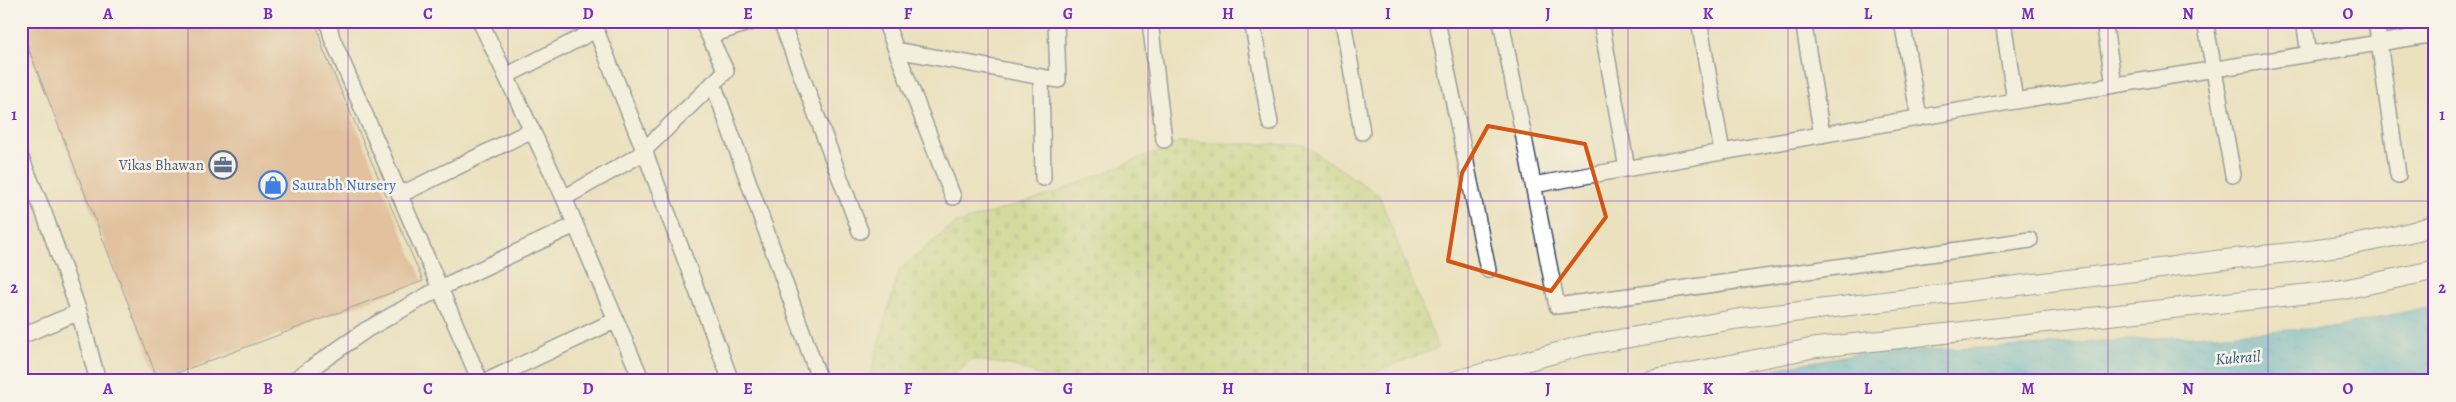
<svg xmlns="http://www.w3.org/2000/svg" width="2456" height="402" font-family="Alegreya,serif">
  <defs>
    <pattern id="cemetery-stones" width="16" height="16" patternUnits="userSpaceOnUse" patternTransform="scale(1.25)"><rect width="16" height="16" fill="#b8d378"/><path d="M2 7V4a2 2 0 0 1 4 0v3zM10 15v-3a2 2 0 0 1 4 0v3z" fill="#9eb56a"/></pattern>
    <pattern id="water-ripples" width="26" height="14" patternUnits="userSpaceOnUse" patternTransform="scale(1.25)"><rect width="26" height="14" fill="#57b2d5"/><path d="M2 4q2-2 4 0t4 0M15 11q2-2 4 0t4 0" fill="none" stroke="#4791b0"/></pattern>
  </defs>
  <rect width="100%" height="100%" fill="#f7f3e8"/>
  <filter id="ink" filterUnits="userSpaceOnUse"><feTurbulence type="fractalNoise" baseFrequency=".02" numOctaves="2"/><feDisplacementMap in="SourceGraphic" scale="10" xChannelSelector="R" yChannelSelector="G"/><feConvolveMatrix kernelMatrix="1 2 1 2 8 2 1 2 1" color-interpolation-filters="sRGB"/></filter>
  <filter id="wash" filterUnits="userSpaceOnUse"><feTurbulence type="fractalNoise" baseFrequency=".0096" numOctaves="4" result="noise"/><feDisplacementMap in="SourceGraphic" scale="20" xChannelSelector="R" yChannelSelector="G"/><feGaussianBlur stdDeviation="1.12" result="paint"/><feColorMatrix in="noise" values="0 0 0 0 0 0 0 0 0 0 0 0 0 0 0 0 0 1.4 0 .05"/><feComposite in="paint" operator="in"/></filter>
  <g filter="url(#wash)">
    <rect width="100%" height="100%" fill="#ebe1bf"/>
    <path fill="url(#cemetery-stones)" stroke="#6a816b" d="M1179,142L1304,145L1379,195L1438,348L1350,381H1055L1015,366L971,359L948,381H865L872,368L899,270L954,224L1052,194Z"/>
    <path fill="url(#water-ripples)" stroke="#39709a" d="M2435,305V381H1707L1860,353L2045,345L2338,327Z"/>
    <g id="blocks">
      <path fill="#d59977" d="M21,21H316L323,49L423,281L158,380L21,30Z"/>
    </g>
  </g>
  <g filter="url(#ink)">
    <use href="#blocks" fill-opacity="0" stroke="#3a4a6d" stroke-width="1"/>
    <g fill="none" stroke-linecap="round" stroke-linejoin="round">
      <defs>
        <path id="minor" d="M328,21L332,38L480,381
          M480,21L564,198L642,381
          M781,21L860,231
          M885,21L953,197
          M1150,21L1164,140
          M1252,21L1270,123
          M1343,21L1362,132
          M1437,21L1488,270
          M1501,21L1557,306L2030,240
          M1601,21L1627,169
          M1699,21L1722,152
          M1803,21L1822,135
          M1902,21L1919,118
          M2003,21L2015,101
          M2104,21L2114,85
          M2205,21L2233,175
          M2304,21L2309,54
          M2376,21L2398,175
          M709,36L754,21
          M896,50L1058,80L1056,21
          M506,76L596,30L644,150L731,381
          M1041,77L1043,178
          M713,83L820,381
          M21,158L44,213L79,312
          M1533,185L2015,101L2435,34
          M400,195L532,130
          M564,198L638,156L726,71L702,21
          M21,336L79,312L98,381
          M293,381L366,330L440,288L575,225
          M487,381L616,320"/>
        <path id="tertiary" d="M1455,381L1581,346L1737,319L2164,268C2254,252 2347,254 2435,225
          M1648,381L1813,348L2341,290L2435,270"/>
      </defs>
      <use href="#minor" stroke="#3a4a6d" stroke-width="18"/>
      <use href="#tertiary" stroke="#3a4a6d" stroke-width="21"/>
      <use href="#minor" stroke="#fff" stroke-width="15"/>
      <use href="#tertiary" stroke="#fff" stroke-width="19"/>
    </g>
  </g>
  <path d="M0 0H2456V402H0ZM1488,126L1585,144L1606,217L1551,291L1448,261L1462,173Z" fill="#ebe1bf" fill-opacity=".55" fill-rule="evenodd"/>
  <path fill="none" stroke="#d45514" stroke-width="4" stroke-linejoin="round" d="M1488,126L1585,144L1606,217L1551,291L1448,261L1462,173Z"/>
  <path fill="none" stroke="#7b2cbf" stroke-width="1" stroke-opacity="0.55" d="M188,21V381M348,21V381M508,21V381M668,21V381M828,21V381M988,21V381M1148,21V381M1308,21V381M1468,21V381M1628,21V381M1788,21V381M1948,21V381M2108,21V381M2268,21V381M21,201H2435"/>
  <defs>
    <symbol id="office-ring" viewBox="-11 -11 22 22"><circle r="9.5" fill="#f7f3e8" stroke="#5c6f8a" stroke-width="1.5"/><path d="M-6-3h4V-5.5h4V-3h4V5H-6ZM-1-4.5V-3h2v-1.5ZM-6 0V1H6V0Z" fill="#5c6f8a"/></symbol>
    <symbol id="shop-ring" viewBox="-11 -11 22 22"><circle r="9.5" fill="#f7f3e8" stroke="#3f7fe0" stroke-width="1.5"/><path d="M-5-2.5h2.3a2.7 3.5 0 0 1 5.4 0H5L5.5 6h-11ZM-1.5-2.5h3a1.5 2.3 0 0 0-3 0Z" fill="#3f7fe0"/></symbol>
  </defs>
  <g fill-rule="evenodd">
    <use href="#office-ring" x="207" y="149" width="32" height="32"/>
    <use href="#shop-ring" x="257" y="169" width="32" height="32"/>
  </g>
  <g text-anchor="middle" dominant-baseline="central" stroke-width="5" stroke-linejoin="round" paint-order="stroke">
    <g font-size="15" fill="#4e5e75" stroke="#f7f3e8" text-anchor="end">
      <text x="204" y="165">Vikas Bhawan</text>
    </g>
    <g font-size="15" fill="#366cbe" stroke="#f7f3e8" text-anchor="start">
      <text x="292" y="185">Saurabh Nursery</text>
    </g>
    <g font-size="16" font-style="italic" fill="#2d5682" stroke="#f7f3e8">
      <text transform="translate(2238 358) rotate(-4)">Kukrail</text>
    </g>
  </g>
  <rect width="2456" height="402" fill="none" stroke="#f7f3e8" stroke-width="55"/>
  <rect x="28" y="28" width="2400" height="346" fill="none" stroke="#7b2cbf" stroke-width="2"/>
  <g font-size="16" text-anchor="middle" font-weight="bold" fill="#7b2cbf">
    <text x="108" y="19">A</text>
    <text x="268" y="19">B</text>
    <text x="428" y="19">C</text>
    <text x="588" y="19">D</text>
    <text x="748" y="19">E</text>
    <text x="908" y="19">F</text>
    <text x="1068" y="19">G</text>
    <text x="1228" y="19">H</text>
    <text x="1388" y="19">I</text>
    <text x="1548" y="19">J</text>
    <text x="1708" y="19">K</text>
    <text x="1868" y="19">L</text>
    <text x="2028" y="19">M</text>
    <text x="2188" y="19">N</text>
    <text x="2348" y="19">O</text>
    <text x="14" y="120">1</text>
    <text x="2442" y="120">1</text>
    <text x="14" y="293">2</text>
    <text x="2442" y="293">2</text>
    <text x="108" y="394">A</text>
    <text x="268" y="394">B</text>
    <text x="428" y="394">C</text>
    <text x="588" y="394">D</text>
    <text x="748" y="394">E</text>
    <text x="908" y="394">F</text>
    <text x="1068" y="394">G</text>
    <text x="1228" y="394">H</text>
    <text x="1388" y="394">I</text>
    <text x="1548" y="394">J</text>
    <text x="1708" y="394">K</text>
    <text x="1868" y="394">L</text>
    <text x="2028" y="394">M</text>
    <text x="2188" y="394">N</text>
    <text x="2348" y="394">O</text>
  </g>
</svg>
